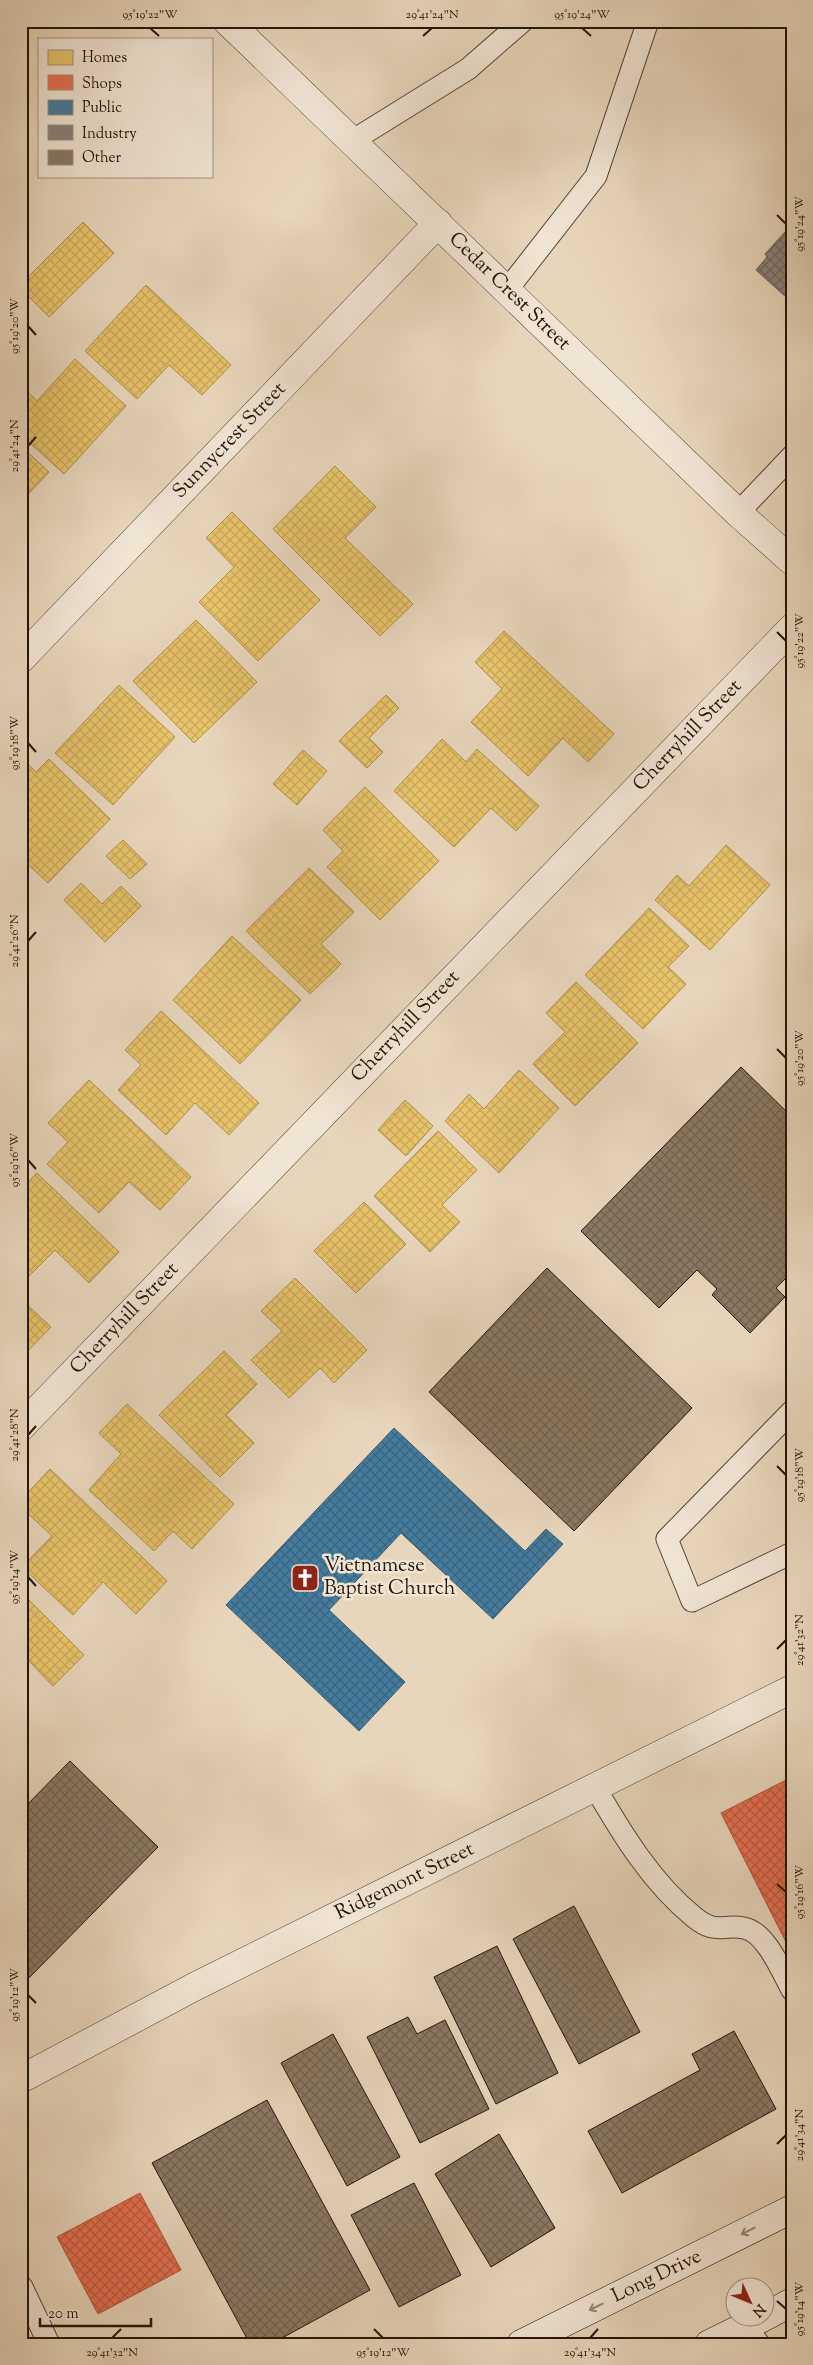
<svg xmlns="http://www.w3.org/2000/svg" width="813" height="2365" font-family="'Sorts Mill Goudy',serif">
  <defs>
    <pattern id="homes-cross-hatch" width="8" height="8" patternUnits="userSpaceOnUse" patternTransform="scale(1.25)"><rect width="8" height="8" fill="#e9c46a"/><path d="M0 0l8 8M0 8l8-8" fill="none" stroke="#c8a85a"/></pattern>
    <pattern id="shops-cross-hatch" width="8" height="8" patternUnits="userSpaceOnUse" patternTransform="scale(1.25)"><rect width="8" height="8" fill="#e76f51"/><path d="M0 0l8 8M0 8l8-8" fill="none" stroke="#bb5a41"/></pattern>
    <pattern id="public-cross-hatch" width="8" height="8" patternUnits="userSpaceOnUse" patternTransform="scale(1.25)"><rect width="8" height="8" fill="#457b9d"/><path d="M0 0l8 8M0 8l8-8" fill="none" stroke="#39647e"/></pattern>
    <pattern id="industry-cross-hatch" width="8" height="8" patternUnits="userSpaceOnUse" patternTransform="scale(1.25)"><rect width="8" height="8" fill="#8a817c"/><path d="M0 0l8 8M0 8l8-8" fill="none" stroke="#706864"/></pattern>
    <pattern id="building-cross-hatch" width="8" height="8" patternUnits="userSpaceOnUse" patternTransform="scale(1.25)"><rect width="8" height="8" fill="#897964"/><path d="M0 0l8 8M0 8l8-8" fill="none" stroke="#706250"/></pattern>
  </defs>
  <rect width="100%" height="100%" fill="#e8d6bc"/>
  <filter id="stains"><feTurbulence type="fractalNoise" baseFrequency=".004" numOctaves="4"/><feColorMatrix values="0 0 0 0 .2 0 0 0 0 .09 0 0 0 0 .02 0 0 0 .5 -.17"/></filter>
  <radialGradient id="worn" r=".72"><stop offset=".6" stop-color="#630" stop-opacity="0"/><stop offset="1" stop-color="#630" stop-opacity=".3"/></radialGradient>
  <path fill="url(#homes-cross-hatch)" stroke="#ae8f4c" d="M83,222L114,253L49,317L21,289V284Z
    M146,285L231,365L202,395L169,365L137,399L85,351Z
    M75,359L126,406L64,474L21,435V391L24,388L37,401Z
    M21,446L49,472L21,502Z
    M335,466L376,507L345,538L413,604L380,636L273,529Z
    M232,512L320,600L258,661L199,602L234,567L206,538Z
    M196,620L257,682L194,743L133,681Z
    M504,631L614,734L588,762L563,738L528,776L471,722L502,689L475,662Z
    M119,685L175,737L113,805L55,753Z
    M386,695L399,708L369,738L383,752L367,768L339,741Z
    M442,739L466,762L477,749L539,806L516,831L491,808L454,847L394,791Z
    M303,750L327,771L297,805L273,784Z
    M21,757L36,772L49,759L110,819L48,883L21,858V797L25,793L21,789Z
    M365,787L439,861L380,920L327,867L343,851L323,830Z
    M123,840L147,864L130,879L106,856Z
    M726,845L770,885L710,950L655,900L677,875L689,886Z
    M309,868L354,912L321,944L341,964L310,994L246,931Z
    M81,883L102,904L121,886L141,906L105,942L64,900Z
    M649,908L689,946L668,967L686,984L643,1029L585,975Z
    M232,936L301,1000L240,1064L173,1000Z
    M576,982L638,1043L575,1106L533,1064L565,1032L546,1013Z
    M161,1011L259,1103L229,1135L195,1103L166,1135L118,1090L141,1065L125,1050Z
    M519,1070L559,1108L499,1173L445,1121L469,1094L484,1109Z
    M89,1080L191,1177L160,1210L129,1182L99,1213L47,1164L68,1142L48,1123Z
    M405,1100L433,1126L406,1156L378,1130Z
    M438,1131L477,1170L442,1205L460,1222L430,1252L374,1196Z
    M37,1173L119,1252L89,1283L55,1250L23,1282L21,1280V1189Z
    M364,1202L406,1244L356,1293L314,1251Z
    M295,1278L367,1350L334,1383L320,1368L289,1398L251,1360L282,1331L261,1311Z
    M21,1299L51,1327L21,1358Z
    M224,1351L257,1384L226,1415L254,1443L220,1477L159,1415Z
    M127,1404L234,1504L192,1549L173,1531L154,1551L89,1490L121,1454L99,1433Z
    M50,1469L167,1581L136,1614L103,1582L73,1615L22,1567L52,1536L21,1507V1500Z
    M21,1592L84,1655L53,1686L26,1658L21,1662Z"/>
  <path fill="url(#shops-cross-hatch)" stroke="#ac543a" d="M792,1777V1954L721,1813Z
    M140,2193L181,2270L98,2314L57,2237Z"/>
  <path fill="url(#public-cross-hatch)" stroke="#3b5c6f" d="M394,1428L525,1551L546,1529L563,1544L493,1619L401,1533L329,1610L405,1682L359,1731L226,1605Z"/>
  <path fill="url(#industry-cross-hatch)" stroke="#6b6058" d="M785,232L792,238V293L787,298L756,270L767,257L765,254Z"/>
  <path fill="url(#building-cross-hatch)" stroke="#231405" d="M741,1067L792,1117V1272L776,1288L785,1297L750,1333L712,1295L717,1289L697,1270L659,1308L581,1231Z
    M547,1268L692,1408L574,1531L429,1392Z
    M70,1761L158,1847L21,1986V1811Z
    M574,1906L640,2032L579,2064L513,1939Z
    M497,1946L558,2073L496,2104L434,1977Z
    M408,2017L417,2034L445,2020L489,2109L420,2143L367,2037Z
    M734,2031L776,2109L622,2193L588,2131L700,2070L692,2054Z
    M333,2034L400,2157L347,2186L281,2063Z
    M267,2100L370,2290L271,2344H250L152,2163Z
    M499,2134L555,2228L491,2267L435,2174Z
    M414,2183L461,2275L399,2307L351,2215Z"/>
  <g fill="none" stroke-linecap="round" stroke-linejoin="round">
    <defs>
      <path id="lane" d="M352,141L468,69L523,21
        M507,290L596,176L648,21
        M738,513L792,456
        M792,1411L667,1539L692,1601L792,1553
        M595,1787C622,1834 652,1883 694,1917C716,1935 721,1924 744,1928C766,1932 782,1972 792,1990
        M22,2287L49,2344
        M746,2326L759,2344"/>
      <path id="street" d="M227,21L738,513L792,561
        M21,659L438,223
        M21,1427L792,628
        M21,2079L194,1987L792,1689"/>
      <path id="secondary" d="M766,2316L792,2302
        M521,2344L792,2209
        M709,2344L762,2318"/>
    </defs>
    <use href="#lane" stroke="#544433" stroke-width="23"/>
    <use href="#street" stroke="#544433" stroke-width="29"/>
    <use href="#secondary" stroke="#231405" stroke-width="29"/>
    <use href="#lane" stroke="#f0e4d3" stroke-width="21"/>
    <use href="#street" stroke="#f0e4d3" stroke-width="28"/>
    <use href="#secondary" stroke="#f0e4d3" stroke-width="28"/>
  </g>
  <defs><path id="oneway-shaft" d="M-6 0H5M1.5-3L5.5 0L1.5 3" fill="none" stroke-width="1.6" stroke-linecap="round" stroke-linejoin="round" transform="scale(1.25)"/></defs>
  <g stroke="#948676">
    <use href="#oneway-shaft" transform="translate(748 2231) rotate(153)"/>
    <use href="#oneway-shaft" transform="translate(596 2307) rotate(154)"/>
  </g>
  <path fill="none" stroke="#231405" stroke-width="2" d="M150,28L159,36M582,28L591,36M423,36L432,28M777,215L786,224M28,326L36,335M28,446L36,437M777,632L786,641M28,743L36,752M28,941L36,932M777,1049L786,1058M28,1160L36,1169M28,1435L36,1426M777,1466L786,1475M28,1577L36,1586M777,1649L786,1640M777,1884L786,1892M28,1995L36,2003M777,2144L786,2135M777,2301L786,2309M374,2329L383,2338M112,2338L121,2329M590,2338L598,2329"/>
  <defs>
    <symbol id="church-square" viewBox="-11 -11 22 22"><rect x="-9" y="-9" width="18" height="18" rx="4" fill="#8f2418" stroke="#f0e4d3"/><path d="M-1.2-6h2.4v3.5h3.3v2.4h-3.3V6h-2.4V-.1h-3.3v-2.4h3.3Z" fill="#fff"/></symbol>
  </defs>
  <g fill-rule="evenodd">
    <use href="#church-square" x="289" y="1562" width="32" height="32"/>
  </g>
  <g text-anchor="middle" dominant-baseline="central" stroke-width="5" stroke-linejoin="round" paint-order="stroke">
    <g font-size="20" fill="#231405" stroke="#f0e4d3">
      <text transform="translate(509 292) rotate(44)">Cedar Crest Street</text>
      <text transform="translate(230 441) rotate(-46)">Sunnycrest Street</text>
      <text transform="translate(688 736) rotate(-46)">Cherryhill Street</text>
      <text transform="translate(406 1027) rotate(-46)">Cherryhill Street</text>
      <text transform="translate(125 1319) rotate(-46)">Cherryhill Street</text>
      <text transform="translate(405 1882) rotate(-26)">Ridgemont Street</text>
      <text transform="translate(657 2277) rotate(-26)">Long Drive</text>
    </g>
    <g font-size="20" fill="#231405" stroke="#f0e4d3" text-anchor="start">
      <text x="324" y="1566">Vietnamese<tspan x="324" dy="23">Baptist Church</tspan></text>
    </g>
  </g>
  <rect width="813" height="2365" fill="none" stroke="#e8d6bc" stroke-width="55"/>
  <rect x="38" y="38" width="175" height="140" fill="#f0e4d3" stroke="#9e9181"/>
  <rect x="48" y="50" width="25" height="15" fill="#e9c46a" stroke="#9e9181"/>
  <text x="82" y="62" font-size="15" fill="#231405">Homes</text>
  <rect x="48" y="75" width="25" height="15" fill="#e76f51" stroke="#9e9181"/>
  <text x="82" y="88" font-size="15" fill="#231405">Shops</text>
  <rect x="48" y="100" width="25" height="15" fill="#457b9d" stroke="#9e9181"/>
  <text x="82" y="112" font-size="15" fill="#231405">Public</text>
  <rect x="48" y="125" width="25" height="15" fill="#8a817c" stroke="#9e9181"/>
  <text x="82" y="138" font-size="15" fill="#231405">Industry</text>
  <rect x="48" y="150" width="25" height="15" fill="#897964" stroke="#9e9181"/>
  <text x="82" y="162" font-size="15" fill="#231405">Other</text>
  <g transform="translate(750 2302) rotate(134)"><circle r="24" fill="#f0e4d3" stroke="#9e9181"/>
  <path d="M0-4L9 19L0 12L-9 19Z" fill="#8f2418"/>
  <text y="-8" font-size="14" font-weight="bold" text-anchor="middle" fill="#231405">N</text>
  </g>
  <path d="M40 2318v8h111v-8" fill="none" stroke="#231405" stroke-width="2.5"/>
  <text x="48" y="2318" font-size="15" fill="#231405" stroke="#f0e4d3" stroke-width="4" paint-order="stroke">20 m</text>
  <rect x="28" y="28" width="758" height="2310" fill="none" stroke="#231405" stroke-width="2"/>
  <g font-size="12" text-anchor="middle" fill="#231405">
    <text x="150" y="18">95°19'22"W</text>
    <text x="432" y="18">29°41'24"N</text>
    <text x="582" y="18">95°19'24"W</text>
    <text transform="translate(799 224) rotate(-90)" y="4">95°19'24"W</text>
    <text transform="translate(14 326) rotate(-90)" y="4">95°19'20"W</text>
    <text transform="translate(14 446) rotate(-90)" y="4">29°41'24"N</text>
    <text transform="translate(799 641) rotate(-90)" y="4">95°19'22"W</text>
    <text transform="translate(14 743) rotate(-90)" y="4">95°19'18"W</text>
    <text transform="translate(14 941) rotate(-90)" y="4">29°41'26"N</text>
    <text transform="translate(799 1058) rotate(-90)" y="4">95°19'20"W</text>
    <text transform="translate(14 1160) rotate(-90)" y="4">95°19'16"W</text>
    <text transform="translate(14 1435) rotate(-90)" y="4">29°41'28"N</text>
    <text transform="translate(799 1475) rotate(-90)" y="4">95°19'18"W</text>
    <text transform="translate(14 1577) rotate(-90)" y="4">95°19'14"W</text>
    <text transform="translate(799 1640) rotate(-90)" y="4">29°41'32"N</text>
    <text transform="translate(799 1892) rotate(-90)" y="4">95°19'16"W</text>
    <text transform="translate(14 1995) rotate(-90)" y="4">95°19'12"W</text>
    <text transform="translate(799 2135) rotate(-90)" y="4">29°41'34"N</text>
    <text transform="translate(799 2309) rotate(-90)" y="4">95°19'14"W</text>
    <text x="112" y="2356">29°41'32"N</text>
    <text x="383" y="2356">95°19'12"W</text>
    <text x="590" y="2356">29°41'34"N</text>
  </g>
  <rect width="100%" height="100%" filter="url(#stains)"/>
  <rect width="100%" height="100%" fill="url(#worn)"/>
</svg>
